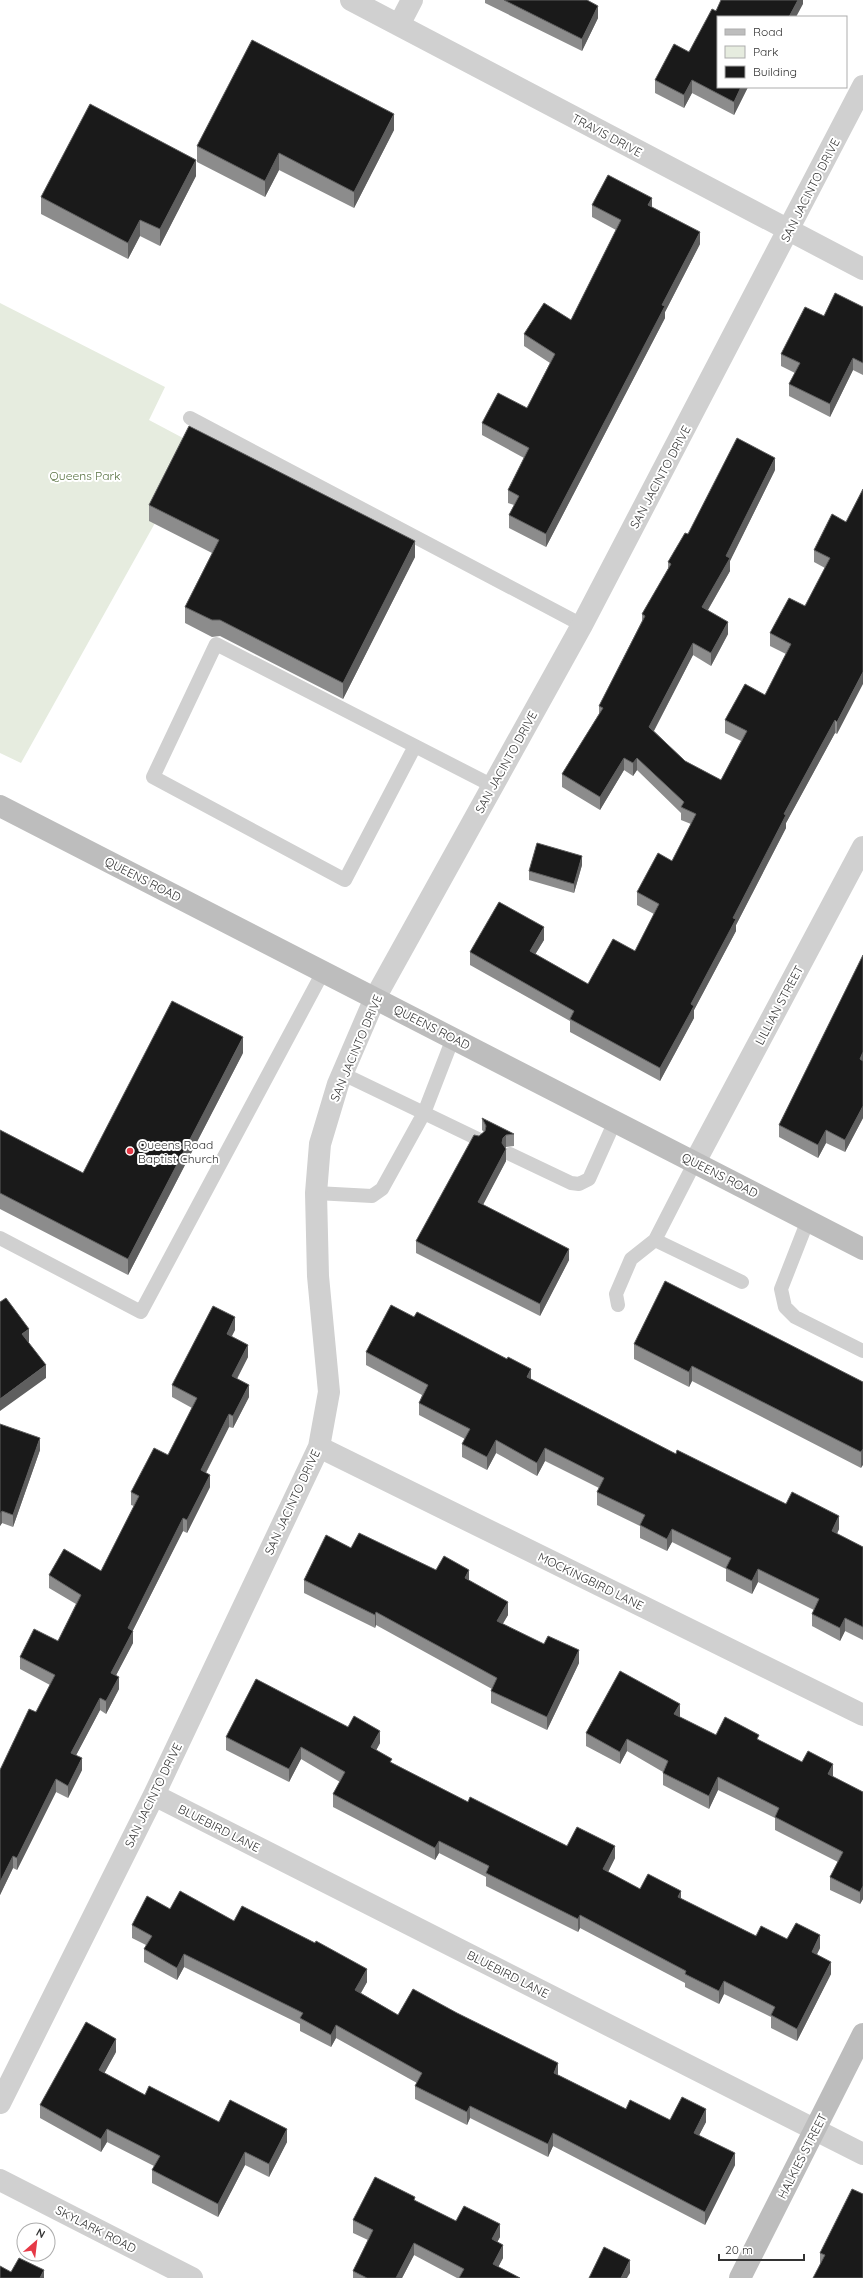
<svg xmlns="http://www.w3.org/2000/svg" width="863" height="2278" font-family="Quicksand,sans-serif">
  <rect width="100%" height="100%" fill="#fff"/>
  <path fill="#e6ecdf" d="M0,303L165,387L149,420L198,446L21,763L0,753Z"/>
  <g fill="none" stroke-linecap="round" stroke-linejoin="round">
    <path stroke="#d0d0d0" stroke-width="14" d="M190,418L582,625
      M415,746L345,880L153,777L216,644L493,786
      M343,1074L478,1139
      M510,1154L571,1183L579,1184L589,1179L615,1121
      M316,1193L372,1196L382,1189L424,1113L453,1038
      M808,1220L781,1289L785,1307L795,1317L863,1351
      M0,1238L141,1312L323,972
      M655,1240L742,1282
      M618,1305L616,1294L631,1259L655,1240L695,1162"/>
    <path stroke="#d0d0d0" stroke-width="22" d="M351,0L863,269
      M399,25L412,0
      M695,1162L863,847
      M319,1447L863,1715
      M154,1795L863,2154
      M0,2103L154,1795L319,1447L329,1392L318,1276L316,1193L320,1144L338,1084L375,998L582,625L863,86
      M0,2180L192,2278"/>
    <path stroke="#bdbdbd" stroke-width="22" d="M0,806L863,1249
      M740,2278L863,2034"/>
  </g>
  <path fill="#8c8c8c" d="M485,0H587L598,18L582,51L485,3Z
    M803,0V4L718,17L748,87L734,115L692,93L684,108L655,93V80L689,52L716,11Z
    M394,130L354,208L279,170L265,197L197,162V146Z
    M196,176L160,246L140,236L128,259L41,214V197Z
    M592,205L652,207L700,244L665,312V318L546,547L509,528V515L514,505L508,503V490L524,458L482,435V423L527,408L550,363L524,346V334L571,320L616,230L592,217Z
    M863,307V375L853,370L830,417L789,396V384L795,373L781,366V354L824,316Z
    M775,470L730,561V571L708,610L728,634L711,666L693,655L654,731L685,761L721,780L741,741L725,733V720L765,695L786,654L770,646V633L805,606L825,568L814,562V550L846,522L837,734L835,733L786,823V828L736,925V931L694,1010V1018L660,1081L570,1032V1021L470,965V952L544,940L535,954L588,984L635,951L654,914L637,905V892L672,861L691,824L681,820V813L637,770L633,776L624,770L600,810L562,787V774L599,714V706L642,621V614L668,569V562L688,534Z
    M149,505L415,557L343,699L220,636L212,637L185,623V607L212,553L149,521Z
    M582,865L574,893L529,880V871Z
    M863,955V1118L845,1152L826,1143L818,1158L779,1137V1125Z
    M243,1053L128,1275L0,1209V1130L83,1173Z
    M482,1118L514,1134V1146L506,1147L505,1148L506,1161L483,1205L569,1260L540,1316L416,1253V1241L479,1136L484,1132L482,1130Z
    M235,1330L231,1336L248,1357L237,1379L249,1397L233,1428L229,1427L206,1473L210,1487L187,1533L183,1531L133,1630V1643L116,1675L119,1689L106,1714L100,1710L76,1755L82,1770L68,1798L56,1792L17,1870L13,1868L0,1895V1770L36,1712L50,1685L20,1669V1657L58,1641L76,1604L49,1588V1575L101,1571L134,1506L131,1505V1492L168,1455L192,1408L172,1397V1385Z
    M634,1344L863,1382L861,1468L692,1381L689,1387L634,1359Z
    M366,1352L531,1379L676,1454L786,1504L839,1529L837,1534L863,1547V1640L845,1631L840,1641L812,1626V1614L814,1610L758,1582L752,1594L726,1581V1569L672,1542L667,1551L640,1538V1526L597,1505V1492L599,1488L545,1461L537,1476L496,1453L487,1470L462,1457V1444L465,1439L419,1415V1403L422,1395L366,1365Z
    M0,1424L40,1450L13,1527L2,1523L0,1526Z
    M351,1548L436,1570L469,1581L508,1615L502,1624L579,1663L547,1730L491,1703V1691L492,1689L376,1625L375,1628L304,1593V1580Z
    M679,1717L716,1735L759,1741L802,1762L833,1776V1777L863,1792V1899L860,1904L830,1890V1877L838,1862L775,1830V1818L718,1790L709,1809L663,1785V1772L627,1751L620,1764L586,1746V1733Z
    M348,1727L380,1743L376,1750L392,1763L468,1802L567,1846L615,1858L608,1872L640,1889L681,1899L756,1936L787,1939L820,1948L817,1954L831,1974L797,2041L771,2028V2017L724,1994L719,2004L685,1987V1983L580,1928L578,1932L486,1886V1877L439,1853L435,1860L333,1807V1794L340,1782L301,1759L289,1782L226,1750V1737Z
    M170,1909L234,1921L367,1982L361,1993L398,2015L558,2075L626,2109L670,2120L706,2122L699,2135L735,2165L705,2225L553,2146L548,2157L470,2118L467,2125L415,2099V2086L417,2083L336,2038L331,2047L300,2031V2024L184,1967L177,1980L144,1962V1949L146,1945L132,1938V1925Z
    M116,2052L104,2073L145,2095L219,2122L287,2142L269,2177L245,2165L218,2217L152,2183V2170L154,2166L107,2142L101,2152L40,2118V2105Z
    M863,2194L820,2265V2253Z
    M415,2201L456,2221L500,2237L497,2242L503,2258L498,2267L520,2278H457L414,2255L402,2278H353V2271L368,2240L353,2233V2220Z"/>
  <path fill="#5f5f5f" d="M798,0H803V4L796,17H789Z
    M598,6V18L582,51V39Z
    M692,80V93L684,108V95Z
    M741,87H748L734,115V102Z
    M394,114V130L354,208V192Z
    M279,153V170L265,197V181Z
    M196,160V176L160,246V229Z
    M652,198V210L648,205Z
    M140,220V236L128,259V243Z
    M700,232V244L665,312V318L546,547V534L662,305Z
    M853,358V370L830,417V404Z
    M775,458V470L730,561V571L702,620V607L726,556Z
    M415,541V557L343,699V683Z
    M728,622V634L711,666V653Z
    M693,643V655L649,740V727Z
    M863,672V684L837,734V722Z
    M835,720V733L786,823V828L736,925V931L694,1010V1018L660,1081V1068L691,1004L784,814Z
    M624,758V770L600,810V797Z
    M637,758V770L633,776V763Z
    M582,856V865L574,893V884Z
    M544,927V940L530,963V951Z
    M243,1037V1053L128,1275V1259Z
    M863,1052V1064L860,1059Z
    M863,1106V1118L845,1152V1140Z
    M826,1130V1143L818,1158V1145Z
    M506,1135V1147L503,1150L502,1143L503,1138Z
    M506,1149V1161L478,1214V1202Z
    M569,1249V1260L540,1316V1304Z
    M235,1317V1330L227,1346V1334Z
    M29,1329V1342L22,1347V1334Z
    M248,1345V1357L232,1388V1376Z
    M46,1365V1378L0,1411V1399Z
    M692,1366V1381L689,1387V1372Z
    M531,1369V1382L527,1377Z
    M249,1385V1397L233,1428V1416Z
    M229,1414V1427L201,1482V1470Z
    M40,1438V1450L13,1527V1515Z
    M496,1440V1453L487,1470V1457Z
    M545,1448V1461L537,1476V1463Z
    M863,1449V1465L861,1468V1452Z
    M210,1475V1487L187,1533V1520Z
    M2,1511V1523L0,1526V1514Z
    M839,1516V1529L832,1544V1531Z
    M183,1518V1531L128,1640V1628Z
    M672,1529V1542L667,1551V1539Z
    M758,1569V1582L752,1594V1581Z
    M469,1570V1583L465,1578Z
    M508,1602V1615L497,1634V1621Z
    M376,1612V1625L375,1628V1615Z
    M845,1618V1631L840,1641V1628Z
    M133,1631V1643L111,1685V1673Z
    M579,1650V1663L547,1730V1717Z
    M119,1677V1689L106,1714V1701Z
    M100,1698V1710L71,1765V1753Z
    M680,1704V1717L674,1727V1714Z
    M380,1731V1743L371,1760V1747Z
    M627,1739V1751L620,1764V1752Z
    M301,1747V1759L289,1782V1769Z
    M82,1758V1770L68,1798V1786Z
    M833,1764V1776L828,1787V1774Z
    M718,1777V1790L709,1809V1796Z
    M56,1779V1792L17,1870V1858Z
    M439,1841V1853L435,1860V1848Z
    M615,1846V1858L603,1882V1869Z
    M13,1856V1868L0,1895V1882Z
    M863,1886V1899L860,1904V1892Z
    M681,1891V1904L678,1897Z
    M580,1915V1928L578,1932V1919Z
    M820,1935V1948L812,1964V1952Z
    M184,1954V1967L177,1980V1968Z
    M831,1962V1974L797,2041V2029Z
    M367,1969V1982L355,2003V1990Z
    M724,1981V1994L719,2004V1991Z
    M336,2025V2038L331,2047V2035Z
    M116,2039V2052L99,2083V2070Z
    M558,2063V2076L554,2073Z
    M470,2106V2118L467,2125V2112Z
    M706,2109V2122L694,2145V2133Z
    M107,2129V2142L101,2152V2139Z
    M287,2129V2142L269,2177V2164Z
    M553,2133V2146L548,2157V2144Z
    M245,2152V2165L218,2217V2204Z
    M735,2153V2165L705,2225V2212Z
    M500,2224V2237L492,2252V2239Z
    M414,2243V2255L402,2278H396Z
    M503,2245V2258L493,2277V2264Z
    M630,2260V2273L627,2278H621Z
    M44,2270V2278H40Z"/>
  <path fill="#1a1a1a" stroke="#5f5f5f" d="M504,0H587L598,6L582,39Z
    M721,0H798L789,17H718V87H741L734,102L692,80L684,95L655,80L674,44L689,52L712,9L716,11Z
    M252,40L394,114L354,192L279,153L265,181L197,146Z
    M90,104L196,160L160,229L140,220L128,243L41,197Z
    M608,175L652,198L648,205L700,232L662,305L665,306L546,534L509,515L519,496L508,490L529,448L482,423L498,393L527,408L555,354L524,334L544,303L571,320L621,220L592,205Z
    M835,293L863,307V363L853,358L830,404L789,384L800,363L781,354L805,307L824,316Z
    M189,426L415,541L343,683L220,620H212L185,607L219,540L149,505Z
    M737,438L775,458L726,556L730,558L702,607L728,622L711,653L693,643L649,727L685,761L721,780L747,731L725,720L745,684L765,695L791,644L770,633L789,598L805,606L830,558L814,550L832,514L846,522L863,489V672L837,722L835,720L784,814L786,815L733,918L736,919L691,1004L694,1006L660,1068L570,1019L574,1011L470,952L499,902L544,927L530,951L588,984L613,939L635,951L659,904L637,892L658,853L672,861L696,814L681,807L684,802L637,758L633,763L624,758L600,797L562,774L603,708L599,706L645,616L642,614L671,564L668,562L685,533L688,534Z
    M537,843L582,856L574,884L529,871Z
    M863,955V1052L860,1059L863,1061V1106L845,1140L826,1130L818,1145L779,1125Z
    M172,1001L243,1037L128,1259L0,1193V1130L83,1173Z
    M482,1118L514,1134L506,1135L503,1138L502,1143L506,1149L478,1202L569,1249L540,1304L416,1241L474,1135L479,1136L485,1131L486,1126Z
    M665,1281L863,1382V1449L861,1452L692,1366L689,1372L634,1344Z
    M6,1298L29,1329L22,1334L46,1365L0,1399V1302Z
    M391,1305L414,1317L417,1312L507,1359L508,1357L531,1369L527,1377L676,1454L677,1450L786,1504L792,1492L839,1516L832,1531L863,1547V1627L845,1618L840,1628L812,1614L819,1599L758,1569L752,1581L726,1568L731,1558L672,1529L667,1539L640,1525L645,1515L597,1492L604,1478L545,1448L537,1463L496,1440L487,1457L462,1444L470,1429L419,1403L428,1385L366,1352Z
    M213,1306L235,1317L227,1334L248,1345L232,1376L249,1385L233,1416L229,1414L201,1470L210,1475L187,1520L183,1518L128,1628L133,1631L111,1673L119,1677L106,1701L100,1698L71,1753L82,1758L68,1786L56,1779L17,1858L13,1856L0,1882V1770L29,1709L36,1712L55,1675L20,1657L34,1629L58,1641L81,1595L49,1575L64,1549L101,1571L139,1496L131,1492L154,1448L168,1455L197,1398L172,1385Z
    M0,1424L40,1438L13,1515L2,1511L0,1514Z
    M359,1533L436,1570L444,1556L469,1570L465,1578L508,1602L497,1621L544,1644L548,1636L579,1650L547,1717L491,1691L497,1678L376,1612L375,1615L304,1580L326,1535L351,1548Z
    M620,1671L680,1704L674,1714L716,1735L725,1717L759,1735L757,1739L802,1762L808,1751L833,1764L828,1774L863,1792V1886L860,1892L830,1877L843,1852L775,1817L779,1808L718,1777L709,1796L663,1773L668,1761L627,1739L620,1752L586,1733Z
    M256,1679L348,1727L354,1716L380,1731L371,1747L392,1759L390,1762L468,1802L470,1797L567,1846L577,1827L615,1846L603,1869L640,1889L648,1874L681,1891L678,1897L756,1936L761,1926L787,1939L796,1923L820,1935L812,1952L831,1962L797,2029L771,2015L775,2007L724,1981L719,1991L685,1974L686,1971L580,1915L578,1919L486,1873L489,1866L439,1841L435,1848L333,1794L345,1772L301,1747L289,1769L226,1737Z
    M180,1891L234,1921L242,1906L315,1943L316,1941L367,1969L355,1990L398,2015L413,1989L457,2013L558,2063L554,2073L626,2109L630,2100L670,2120L682,2097L706,2109L694,2133L735,2153L705,2212L553,2133L548,2144L470,2106L467,2112L415,2086L422,2073L336,2025L331,2035L300,2018L303,2013L184,1954L177,1968L144,1949L152,1936L132,1925L147,1896L170,1909Z
    M86,2022L116,2039L99,2070L145,2095L149,2086L219,2122L230,2100L287,2129L269,2164L245,2152L218,2204L152,2170L160,2156L107,2129L101,2139L40,2105Z
    M375,2177L415,2197L414,2200L456,2221L464,2206L500,2224L492,2239L503,2245L493,2264L520,2278H459L464,2269L414,2243L396,2278H367L353,2271L373,2230L353,2220Z
    M852,2189L863,2194V2278H813L825,2255L820,2253Z
    M604,2247L630,2260L621,2278H589Z
    M19,2258L44,2270L40,2278H0V2266L11,2272Z"/>
  <circle fill="#e63946" stroke="#fff" stroke-width="1.5" cx="130" cy="1151" r="4"/>
  <g text-anchor="middle" dominant-baseline="central" stroke-width="4" stroke-linejoin="round" paint-order="stroke">
    <g font-size="12" fill="#333" stroke="#fff">
      <text transform="translate(607 135) rotate(28)">TRAVIS DRIVE</text>
      <text transform="translate(810 190) rotate(-63)">SAN JACINTO DRIVE</text>
      <text transform="translate(660 477) rotate(-62)">SAN JACINTO DRIVE</text>
      <text transform="translate(506 762) rotate(-61)">SAN JACINTO DRIVE</text>
      <text transform="translate(143 879) rotate(27)">QUEENS ROAD</text>
      <text transform="translate(779 1005) rotate(-62)">LILLIAN STREET</text>
      <text transform="translate(432 1027) rotate(27)">QUEENS ROAD</text>
      <text transform="translate(356 1048) rotate(-67)">SAN JACINTO DRIVE</text>
      <text transform="translate(720 1175) rotate(27)">QUEENS ROAD</text>
      <text transform="translate(292 1502) rotate(-65)">SAN JACINTO DRIVE</text>
      <text transform="translate(591 1581) rotate(26)">MOCKINGBIRD LANE</text>
      <text transform="translate(153 1795) rotate(-64)">SAN JACINTO DRIVE</text>
      <text transform="translate(219 1828) rotate(27)">BLUEBIRD LANE</text>
      <text transform="translate(508 1974) rotate(27)">BLUEBIRD LANE</text>
      <text transform="translate(802 2156) rotate(-63)">HALKIES STREET</text>
      <text transform="translate(96 2229) rotate(27)">SKYLARK ROAD</text>
    </g>
    <g font-size="12" fill="#56703f" stroke="#fff">
      <text x="85" y="475">Queens Park</text>
    </g>
    <g font-size="12" fill="#333" stroke="#fff" text-anchor="start">
      <text x="138" y="1144">Queens Road<tspan x="138" dy="14">Baptist Church</tspan></text>
    </g>
  </g>
  <rect x="717" y="16" width="130" height="72" fill="#ffffff" stroke="#adadad"/>
  <rect x="725" y="29" width="20" height="6" fill="#bdbdbd" stroke="#adadad"/>
  <text x="753" y="36" font-size="12" fill="#333333">Road</text>
  <rect x="725" y="46" width="20" height="12" fill="#e6ecdf" stroke="#adadad"/>
  <text x="753" y="56" font-size="12" fill="#333333">Park</text>
  <rect x="725" y="66" width="20" height="12" fill="#1a1a1a" stroke="#adadad"/>
  <text x="753" y="76" font-size="12" fill="#333333">Building</text>
  <g transform="translate(36 2242) rotate(28)"><circle r="19" fill="#ffffff" stroke="#adadad"/>
  <path d="M0-3L7 15L0 10L-7 15Z" fill="#e63946"/>
  <text y="-6" font-size="11" font-weight="bold" text-anchor="middle" fill="#333333">N</text>
  </g>
  <path d="M719 2254v6h85v-6" fill="none" stroke="#333333" stroke-width="2"/>
  <text x="725" y="2254" font-size="12" fill="#333333" stroke="#ffffff" stroke-width="3" paint-order="stroke">20 m</text>
</svg>
